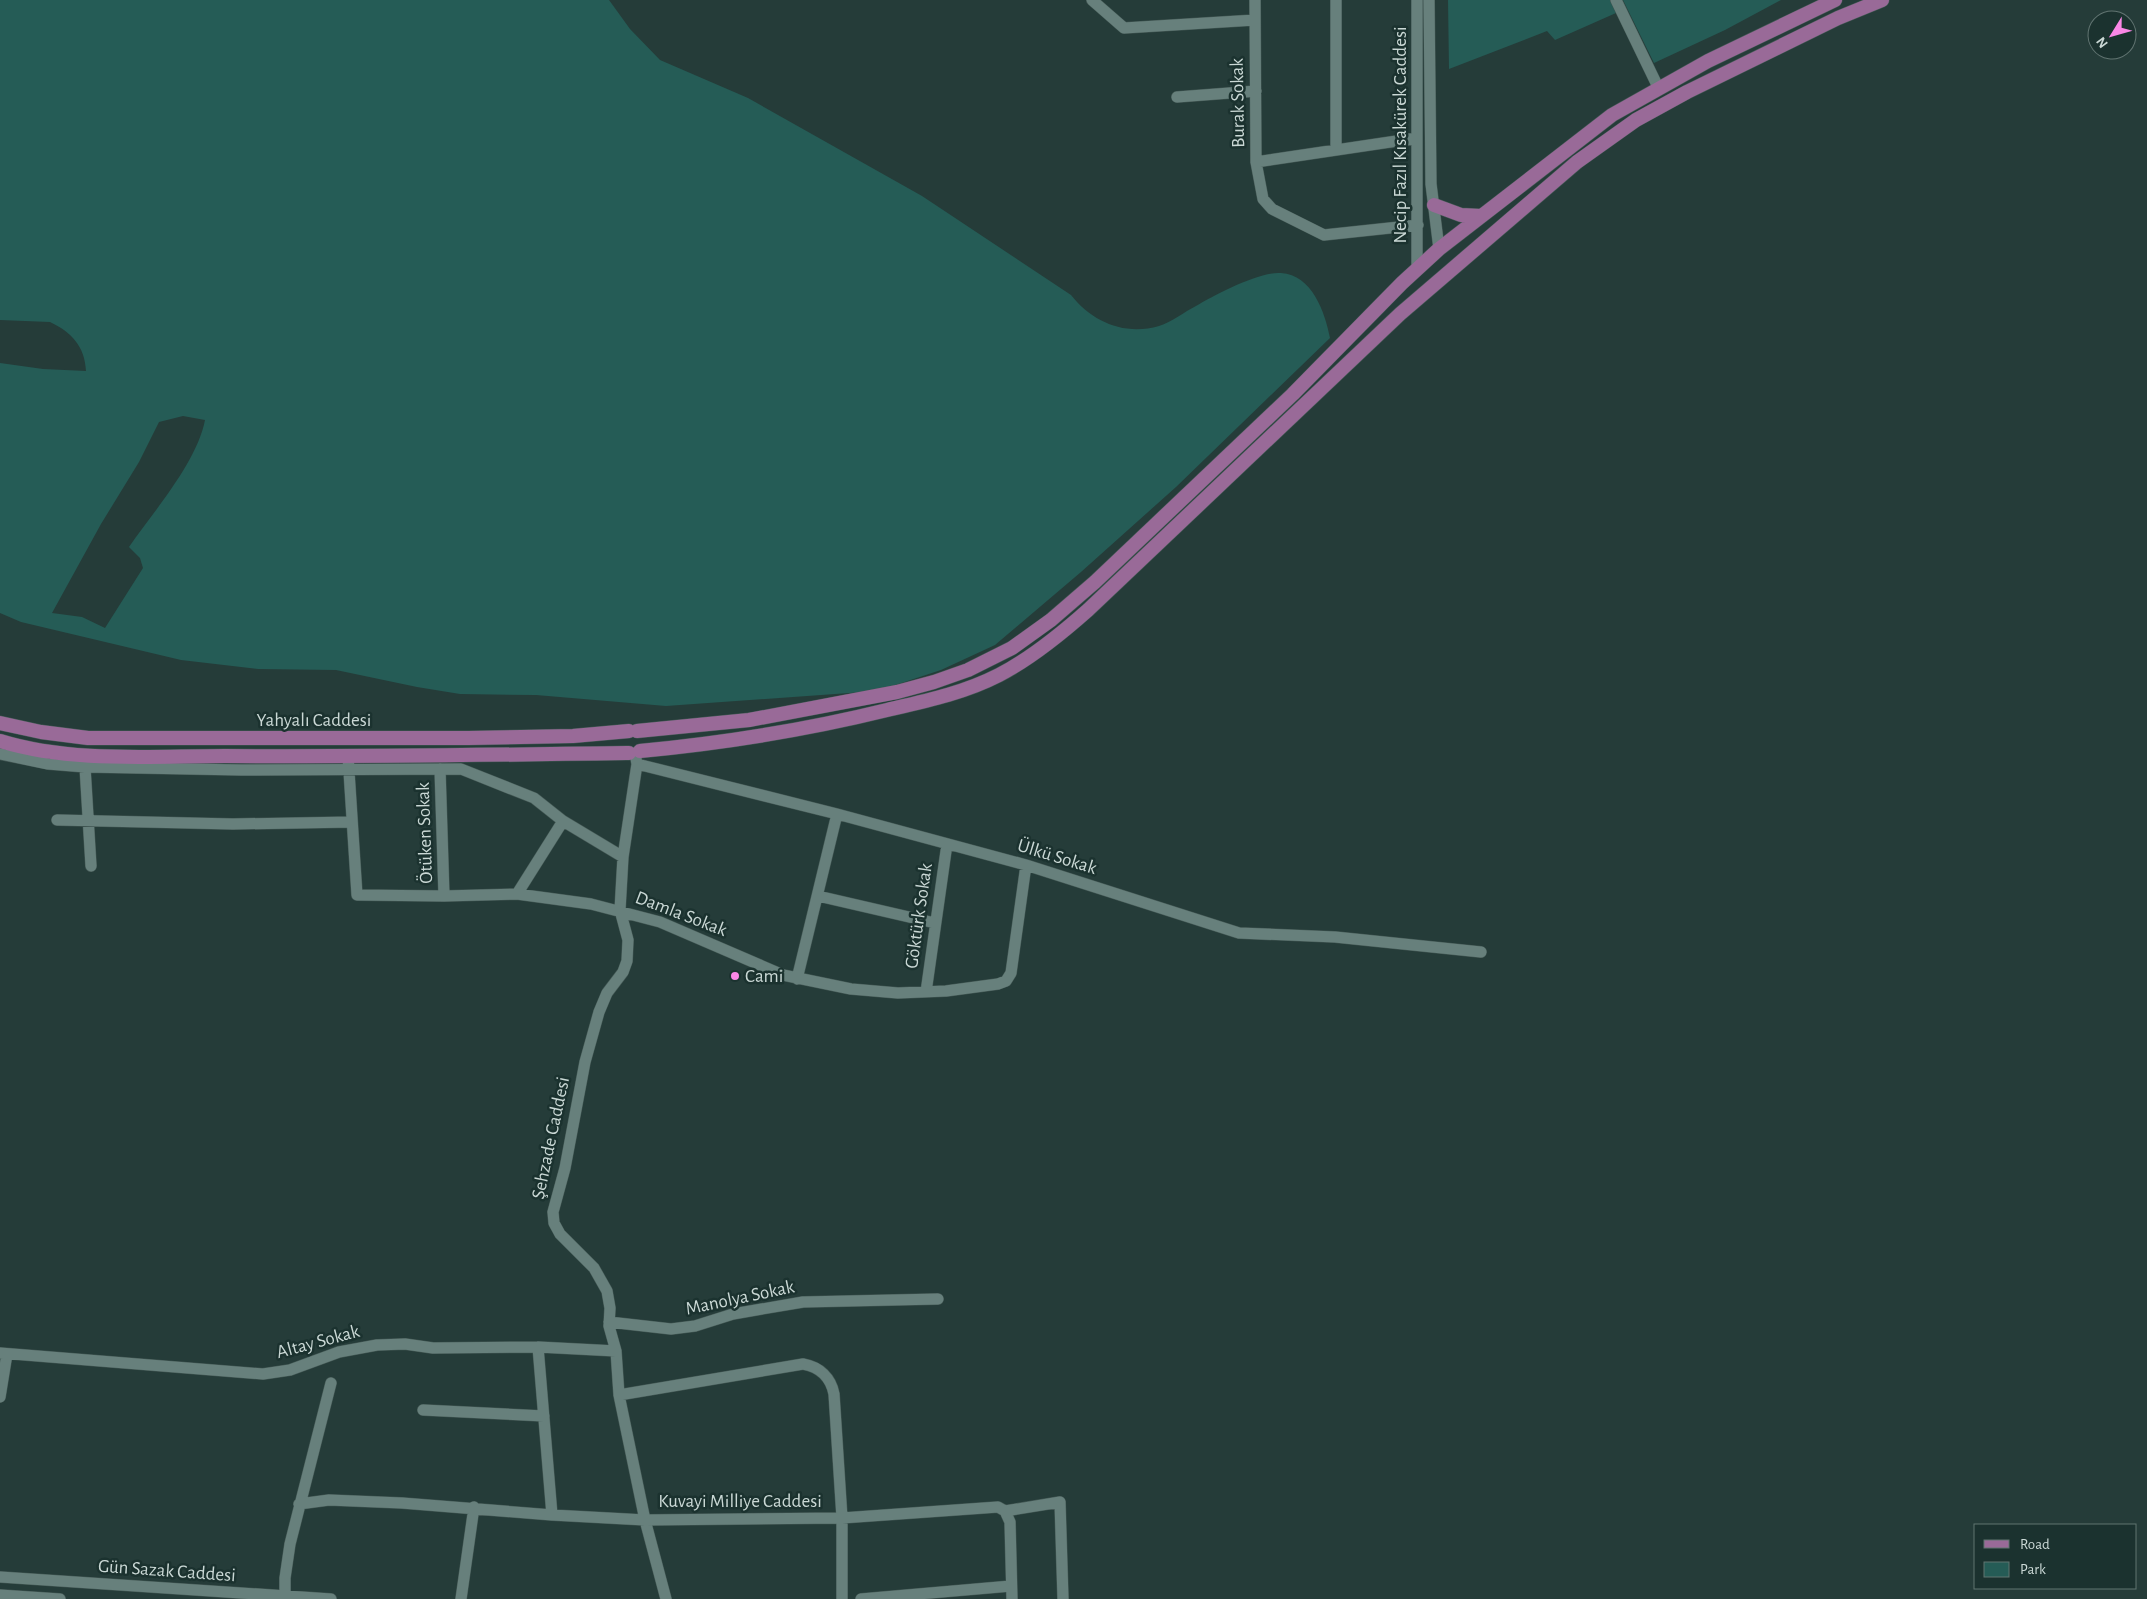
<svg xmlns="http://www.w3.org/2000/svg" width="2147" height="1599" font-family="'Alegreya Sans',sans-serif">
  <rect width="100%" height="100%" fill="#253c39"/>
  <path fill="#255c56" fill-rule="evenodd" d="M0,0H609L630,29L660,60L748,98L922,196L1071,295C1092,322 1125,336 1159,326C1172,322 1184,312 1196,306C1214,295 1260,271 1281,273C1312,275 1325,312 1330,338L1176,487L1081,572L995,645L941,670L877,691L666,706L536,695L460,694L417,687L336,670L258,669L181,660L21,622L0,613V363L43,369L86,371C85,346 71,332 50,322L0,320ZM183,416L205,420C197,462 154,511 129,547L140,558L143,568L105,628L82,617L52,613L101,524L139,462L159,422Z
    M1448,0H1610L1616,13L1555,40L1547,31L1449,69Z
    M1623,0H1781L1725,30L1654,63Z"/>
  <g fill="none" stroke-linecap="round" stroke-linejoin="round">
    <defs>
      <path id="minor" d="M1092,0L1124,28L1255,20
        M1255,0L1256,162L1263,199L1272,209L1324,235L1418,225
        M1336,0V150
        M1417,0V269
        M1429,0L1431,184L1439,249
        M1616,0L1658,87
        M1177,97L1256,91
        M1256,162L1417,138
        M635,753L637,764L837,814L1026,865L1239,933L1335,937L1481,952
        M0,754L48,764L85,767L241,770L461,769L534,798L563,821L623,857
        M348,756L357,895L444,896L517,894L591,904L660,922L783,975L851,989L898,993L946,991L998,984L1006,981L1011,973L1026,865
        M637,764L623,857L620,910L628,940L627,961L623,972L607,993L599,1012L585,1062L565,1168L553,1212L554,1223L560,1234L594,1268L607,1291L610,1308L609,1326L616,1351L619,1395L645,1520L666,1599
        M85,767L91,866
        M440,769L444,896
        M57,820L233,824L352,822
        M517,894L563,821
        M818,896L935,923
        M797,979L837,814
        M926,992L947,844
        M609,1322L671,1329L695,1326L733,1314L803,1302L938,1299
        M538,1347L552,1515
        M0,1353L263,1374L290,1370L339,1352L377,1345L405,1344L433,1348L538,1347L616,1351
        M619,1395L803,1364C820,1367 831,1378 834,1394L842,1518V1599
        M0,1397L7,1354
        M423,1410L544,1416
        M299,1504L329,1500L402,1503L552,1515L645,1520L842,1518L998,1507L1005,1511L1010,1522L1012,1599
        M1005,1511L1060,1502L1063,1599
        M0,1577L331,1599
        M0,1595L60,1599
        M285,1599V1578L290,1544L331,1383
        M461,1599L474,1507
        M861,1599L1011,1586"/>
      <path id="major" d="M1434,205L1461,215L1481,216
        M0,723L41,732L88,738H468L573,736L629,731
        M637,731L749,720L897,692L934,682L968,670L1012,648L1051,620L1095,582L1293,394L1402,283L1439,249L1612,115L1708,61L1835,0
        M0,741C71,763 151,756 225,756C360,757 494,755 629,753
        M640,751C724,743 806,730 887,710C926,701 964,693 999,675C1032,658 1061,634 1088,610L1400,314L1577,162L1636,120L1687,92L1838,18L1882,0"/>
    </defs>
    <use href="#minor" stroke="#455956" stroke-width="12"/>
    <use href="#major" stroke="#455956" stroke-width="15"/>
    <use href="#minor" stroke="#67807c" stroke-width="11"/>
    <use href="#major" stroke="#996a98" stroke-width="14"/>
  </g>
  <circle fill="#fa87e6" stroke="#1b322f" stroke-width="2" cx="735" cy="976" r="5"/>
  <g text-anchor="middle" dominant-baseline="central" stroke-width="5" stroke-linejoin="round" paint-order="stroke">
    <g font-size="19" fill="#cad8d5" stroke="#1b322f">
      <text transform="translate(1238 103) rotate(-91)">Burak Sokak</text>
      <text transform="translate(1400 135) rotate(-90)">Necip Fazıl Kısakürek Caddesi</text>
      <text x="314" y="720">Yahyalı Caddesi</text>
      <text transform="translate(425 833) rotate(-92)">Ötüken Sokak</text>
      <text transform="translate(1057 857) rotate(17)">Ülkü Sokak</text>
      <text transform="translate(681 914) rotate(21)">Damla Sokak</text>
      <text transform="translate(919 916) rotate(-82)">Göktürk Sokak</text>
      <text transform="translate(551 1138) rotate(-78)">Şehzade Caddesi</text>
      <text transform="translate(740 1298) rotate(-12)">Manolya Sokak</text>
      <text transform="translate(318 1342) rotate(-15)">Altay Sokak</text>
      <text x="740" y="1501">Kuvayi Milliye Caddesi</text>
      <text transform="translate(167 1571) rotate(4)">Gün Sazak Caddesi</text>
    </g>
    <g font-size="19" fill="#cad8d5" stroke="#1b322f" text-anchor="start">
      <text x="745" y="976">Cami</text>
    </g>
  </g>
  <rect x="1974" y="1524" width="162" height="65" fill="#1b322f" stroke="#617471"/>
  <rect x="1984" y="1540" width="25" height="8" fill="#996a98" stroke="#617471"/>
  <text x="2020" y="1549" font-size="15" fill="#cad8d5">Road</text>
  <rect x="1984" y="1562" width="25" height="15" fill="#255c56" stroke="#617471"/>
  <text x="2020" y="1574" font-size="15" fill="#cad8d5">Park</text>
  <g transform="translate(2112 35) rotate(233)"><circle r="24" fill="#1b322f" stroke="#617471"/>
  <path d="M0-4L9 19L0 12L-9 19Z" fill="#fa87e6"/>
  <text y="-8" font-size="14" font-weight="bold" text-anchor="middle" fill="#cad8d5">N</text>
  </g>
</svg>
